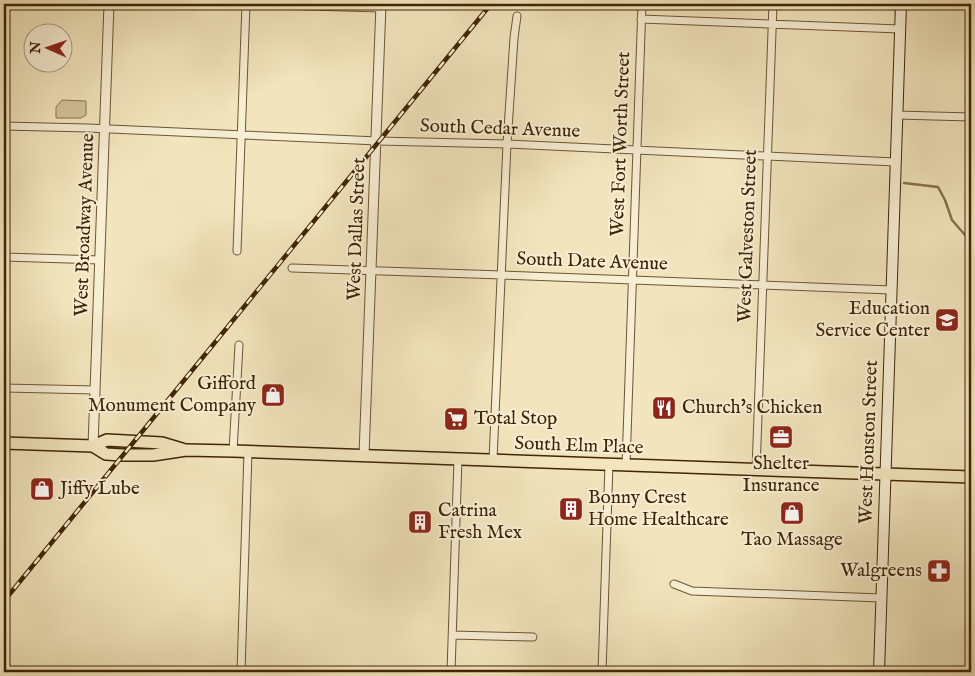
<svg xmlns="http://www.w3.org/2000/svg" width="975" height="676" font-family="'IM FELL English',serif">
  <rect width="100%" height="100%" fill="#f2e5bd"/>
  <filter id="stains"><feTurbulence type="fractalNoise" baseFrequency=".004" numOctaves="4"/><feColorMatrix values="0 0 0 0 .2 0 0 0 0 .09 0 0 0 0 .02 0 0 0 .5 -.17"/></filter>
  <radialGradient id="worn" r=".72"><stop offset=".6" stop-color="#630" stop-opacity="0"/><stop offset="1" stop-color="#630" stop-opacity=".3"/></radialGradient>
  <path fill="#d4c49e" stroke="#8a7452" d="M62,100L86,101V115L81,118H56V107Z"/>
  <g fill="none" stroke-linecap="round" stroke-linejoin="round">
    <path stroke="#86714e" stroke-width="2.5" d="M904,183L938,187L945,200L952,220L971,242"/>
    <defs>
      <path id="minor" d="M233,4L381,8
        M641,19L900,29
        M897,115L971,117
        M4,126L88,128L378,141L507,144L895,162
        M237,251L246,4
        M4,257L100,260
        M292,268L502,275L891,290
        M4,388L95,390
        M233,451L239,345
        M493,460L507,144L514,38L517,16
        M626,465L642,4
        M756,470L773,4
        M674,584L692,591L881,598
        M453,635L533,637
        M241,672L248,452
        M451,672L458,459
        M602,672L609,464"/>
      <path id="tertiary" d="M93,446L109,4
        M364,455L381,4"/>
      <path id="secondary" d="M879,672L901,4"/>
      <path id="primary" d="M4,443L93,446L107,440L162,443L182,449
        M93,446L106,454L122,455H153L186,450L233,451L971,477"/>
    </defs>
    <use href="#minor" stroke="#6c5533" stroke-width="9"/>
    <use href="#tertiary" stroke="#6c5533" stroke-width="11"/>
    <use href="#secondary" stroke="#3f2505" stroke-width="12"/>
    <use href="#primary" stroke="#3f2505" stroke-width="14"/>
    <use href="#minor" stroke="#f7eed4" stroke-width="7"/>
    <use href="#tertiary" stroke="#f7eed4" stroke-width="9"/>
    <use href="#secondary" stroke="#f7eed4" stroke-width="10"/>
    <use href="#primary" stroke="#f2e5bd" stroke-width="11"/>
    <defs>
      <path id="rail" d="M4,601L491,4"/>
    </defs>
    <use href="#rail" stroke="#3f2505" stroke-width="4.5"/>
    <use href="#rail" stroke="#f7eed4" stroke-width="2.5" stroke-dasharray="8" stroke-linecap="butt"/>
  </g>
  <defs>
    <symbol id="school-square" viewBox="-11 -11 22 22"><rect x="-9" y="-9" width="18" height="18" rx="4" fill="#8f2418" stroke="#f7eed4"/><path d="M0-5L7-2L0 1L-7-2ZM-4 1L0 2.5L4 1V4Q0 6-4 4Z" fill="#fff"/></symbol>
    <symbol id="shop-square" viewBox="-11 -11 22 22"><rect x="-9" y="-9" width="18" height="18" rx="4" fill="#8f2418" stroke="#f7eed4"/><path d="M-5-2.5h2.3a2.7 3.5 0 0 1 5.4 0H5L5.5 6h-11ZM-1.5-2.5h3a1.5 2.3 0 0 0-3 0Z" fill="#fff"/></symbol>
    <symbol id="restaurant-square" viewBox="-11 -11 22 22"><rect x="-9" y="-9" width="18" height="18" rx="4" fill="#8f2418" stroke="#f7eed4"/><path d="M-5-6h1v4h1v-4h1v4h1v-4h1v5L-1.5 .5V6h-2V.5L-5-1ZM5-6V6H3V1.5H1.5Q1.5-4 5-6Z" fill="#fff"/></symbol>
    <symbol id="supermarket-square" viewBox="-11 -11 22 22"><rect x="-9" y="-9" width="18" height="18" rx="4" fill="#8f2418" stroke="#f7eed4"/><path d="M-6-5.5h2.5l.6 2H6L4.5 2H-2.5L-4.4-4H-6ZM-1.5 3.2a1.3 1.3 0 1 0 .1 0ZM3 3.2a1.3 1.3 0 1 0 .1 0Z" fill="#fff"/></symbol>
    <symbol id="office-square" viewBox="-11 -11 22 22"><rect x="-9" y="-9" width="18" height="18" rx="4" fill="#8f2418" stroke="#f7eed4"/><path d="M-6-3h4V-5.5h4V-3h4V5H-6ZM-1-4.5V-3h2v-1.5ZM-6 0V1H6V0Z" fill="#fff"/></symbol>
    <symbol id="building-square" viewBox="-11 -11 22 22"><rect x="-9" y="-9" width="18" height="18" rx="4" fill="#8f2418" stroke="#f7eed4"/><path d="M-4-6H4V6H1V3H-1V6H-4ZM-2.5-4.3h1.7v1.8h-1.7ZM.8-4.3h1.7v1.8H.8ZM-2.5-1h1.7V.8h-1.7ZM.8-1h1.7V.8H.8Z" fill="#fff"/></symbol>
    <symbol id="pharmacy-square" viewBox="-11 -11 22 22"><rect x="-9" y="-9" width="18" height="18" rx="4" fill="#8f2418" stroke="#f7eed4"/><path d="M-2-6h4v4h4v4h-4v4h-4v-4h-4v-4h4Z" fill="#fff"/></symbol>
  </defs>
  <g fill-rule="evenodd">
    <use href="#school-square" x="933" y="306" width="28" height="28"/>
    <use href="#shop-square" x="259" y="381" width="28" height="28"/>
    <use href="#restaurant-square" x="650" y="394" width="28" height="28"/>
    <use href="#supermarket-square" x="442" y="405" width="28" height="28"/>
    <use href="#office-square" x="767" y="423" width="28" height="28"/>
    <use href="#shop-square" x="28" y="475" width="28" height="28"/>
    <use href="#building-square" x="557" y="495" width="28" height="28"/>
    <use href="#shop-square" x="778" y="499" width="28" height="28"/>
    <use href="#building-square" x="406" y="508" width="28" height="28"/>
    <use href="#pharmacy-square" x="925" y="557" width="28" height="28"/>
  </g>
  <g text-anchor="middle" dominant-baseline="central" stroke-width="4" stroke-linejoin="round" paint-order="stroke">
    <g font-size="19" fill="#3f2505" stroke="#f7eed4">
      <text transform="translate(500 129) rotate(2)">South Cedar Avenue</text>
      <text transform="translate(621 144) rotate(-88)">West Fort Worth Street</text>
      <text transform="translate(85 225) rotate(-88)">West Broadway Avenue</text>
      <text transform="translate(357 229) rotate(-88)">West Dallas Street</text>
      <text transform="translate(748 236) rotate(-88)">West Galveston Street</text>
      <text transform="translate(592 262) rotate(2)">South Date Avenue</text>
      <text transform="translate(869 442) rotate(-88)">West Houston Street</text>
      <text transform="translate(579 446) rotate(2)">South Elm Place</text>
    </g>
    <g font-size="19" fill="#3f2505" stroke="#f7eed4" text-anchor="start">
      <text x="930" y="309" text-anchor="end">Education<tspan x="930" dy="22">Service Center</tspan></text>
      <text x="256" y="384" text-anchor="end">Gifford<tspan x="256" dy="22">Monument Company</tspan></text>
      <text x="682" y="408">Church's Chicken</text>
      <text x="474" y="419">Total Stop</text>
      <text x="781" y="464" text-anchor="middle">Shelter<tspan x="781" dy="22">Insurance</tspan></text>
      <text x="60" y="489">Jiffy Lube</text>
      <text x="588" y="498">Bonny Crest<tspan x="588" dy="22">Home Healthcare</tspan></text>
      <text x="438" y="511">Catrina<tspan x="438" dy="22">Fresh Mex</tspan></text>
      <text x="792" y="540" text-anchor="middle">Tao Massage</text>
      <text x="922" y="571" text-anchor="end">Walgreens</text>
    </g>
  </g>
  <rect width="975" height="676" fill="none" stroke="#f2e5bd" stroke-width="20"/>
  <rect x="5" y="5" width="965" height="666" fill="none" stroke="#3f2505" stroke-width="2.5"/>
  <rect x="10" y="10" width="955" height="656" fill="none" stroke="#3f2505"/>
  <g transform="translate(48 48) rotate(272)"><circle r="24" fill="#f7eed4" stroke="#ad9e81"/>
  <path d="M0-4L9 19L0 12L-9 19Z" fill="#8f2418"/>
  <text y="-8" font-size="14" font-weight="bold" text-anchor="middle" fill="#3f2505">N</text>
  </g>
  <rect width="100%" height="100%" filter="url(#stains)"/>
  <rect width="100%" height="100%" fill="url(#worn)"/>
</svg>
